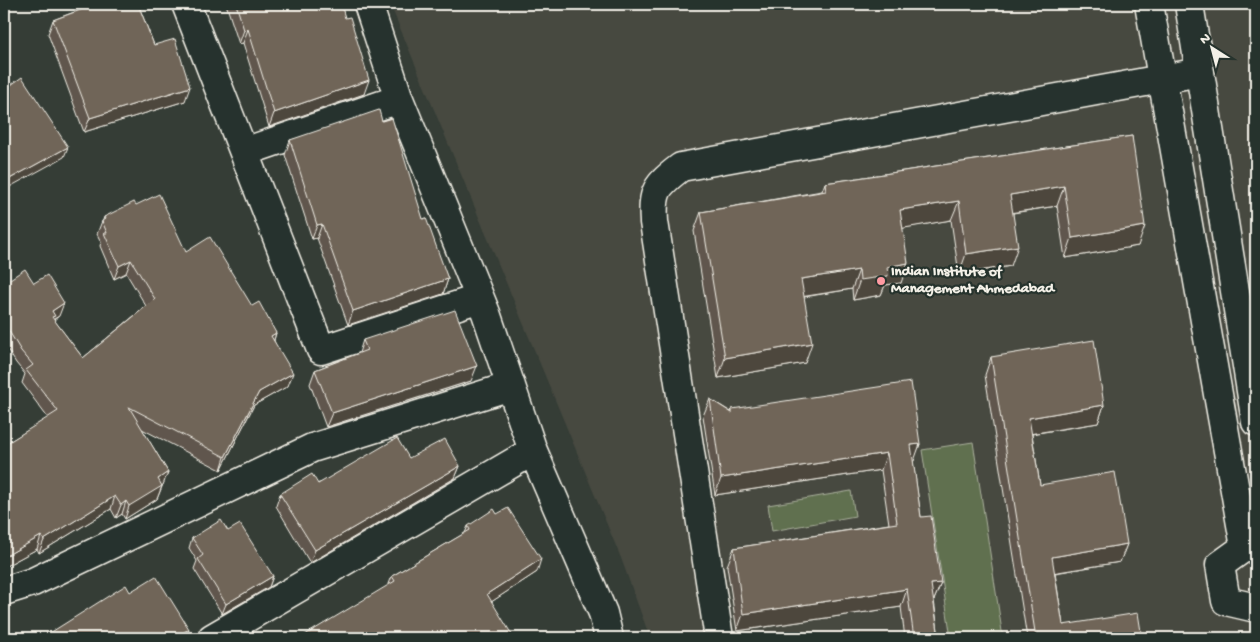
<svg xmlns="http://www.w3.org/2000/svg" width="1260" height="642" font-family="'Gochi Hand',sans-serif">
  <rect width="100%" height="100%" fill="#353d36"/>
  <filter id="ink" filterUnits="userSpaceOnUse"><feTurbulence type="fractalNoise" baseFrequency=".02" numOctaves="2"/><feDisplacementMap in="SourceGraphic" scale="10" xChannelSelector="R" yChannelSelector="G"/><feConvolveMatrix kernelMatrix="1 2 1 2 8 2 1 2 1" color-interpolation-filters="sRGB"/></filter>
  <g filter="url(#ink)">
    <path fill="#474940" d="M390,4H1256V638H650L621,558Z"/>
    <path fill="#606f50" stroke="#aab09c" d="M973,442L1003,638H951L922,450Z
      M851,491L855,516L772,531L768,505Z"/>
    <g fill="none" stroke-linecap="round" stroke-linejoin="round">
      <defs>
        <path id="minor" d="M186,4L321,350L480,298
          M368,4L399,99L486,313L533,451L603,613L609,638
          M1149,4L1245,547
          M1189,4L1256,422
          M244,152L399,99
          M1256,546L1245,547L1220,565L1226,601L1256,608
          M4,591L33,582L312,448L511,386
          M212,638L533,451
          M719,638L654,222C652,191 656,186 681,167L1200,72"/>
      </defs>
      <use href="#minor" stroke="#f4f1e8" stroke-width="31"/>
      <use href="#minor" stroke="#26332d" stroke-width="28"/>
    </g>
    <path fill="#60574d" stroke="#f4f1e8" d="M83,4H138L154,45L185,101L84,132L48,34L53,20L85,8Z
      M226,4H341L364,94L269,127L243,43L239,44Z
      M382,121L448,279L443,294L348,325L317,238L312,239L285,155L290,140Z
      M1132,136L1138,246L1065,258L1057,206L1013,213L1011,266L959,274L951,220L902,228L901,283L885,285L881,295L853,300L852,289L804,297L805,363L718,378L694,231L701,212L822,191L825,183Z
      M136,205L186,252L252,306L276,333L274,340L288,386L254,405L221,470L142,429L168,472L157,499L125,519L122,514L116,518L111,509L39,553L37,549L4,567V445L48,418L22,383L25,374L16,363L4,344V283H34L59,316L54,320L83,358L146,306L126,273L114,279L100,246L101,242L97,234L102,221L103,220L104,217Z
      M363,340L471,381L326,427L310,384L315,370L359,353Z
      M991,357L1104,405L1098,423L1032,434L1040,485L1127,544L1120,562L1055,573L1063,625L1142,638H1027L985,375Z
      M710,399L731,412L732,409L920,444L913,461L921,517L941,583L934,600L939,638H905L901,607L737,631L727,566L734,548L889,524L881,470L715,495L703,416Z
      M409,458L460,466L455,478L310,563L276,506L280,494Z
      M468,526L537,572L491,602L389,584L392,576L465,533Z
      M228,531L273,576L269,587L222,614L194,569L197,561L189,548L192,538Z"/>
    <path fill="#4e473e" stroke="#f4f1e8" d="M248,29L243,43L239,44L244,30Z
      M369,80L364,94L269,127L274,113Z
      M190,87L185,101L84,132L90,118Z
      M68,147L64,157L4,190V182Z
      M1064,186L1057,206L1003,214L1010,195Z
      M959,201L951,220L893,230L900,210Z
      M322,224L317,238L312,239L317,225Z
      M1145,226L1138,246L1065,258L1072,238Z
      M1018,246L1011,266L959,274L966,254Z
      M131,260L126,273L114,279L119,266Z
      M908,263L901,283L885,285L881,295L853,300L860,280L887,267Z
      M859,270L852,289L794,298L801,279Z
      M448,279L443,294L348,325L353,311Z
      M64,303L59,316L54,319L50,328L52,311Z
      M276,333L272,346L271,336Z
      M812,343L805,363L718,378L725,358Z
      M477,366L471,381L326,427L332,413Z
      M293,373L288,386L254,405L221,470L225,457L259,392Z
      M1104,405L1098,423L1023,435L1029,418Z
      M920,444L914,461L905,463L911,445Z
      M887,453L881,470L715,495L721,478Z
      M460,466L455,478L310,563L315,550Z
      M168,472L163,485L161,486H162L157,499L125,519L129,506L158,479Z
      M115,496L111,509L39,553L44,540Z
      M126,501L122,514L116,518L121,505Z
      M41,536L37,549L4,567V557Z
      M1127,544L1120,562L1046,574L1052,557Z
      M541,559L537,572L482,608L487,594Z
      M273,576L269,587L222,614L226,604Z
      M941,583L934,600L925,602L931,584Z
      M907,589L901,607L737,631L743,614Z
      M189,629L186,638L184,632Z"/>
    <path fill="#706559" stroke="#f4f1e8" d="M94,4H138L154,45L175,39L190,87L90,118L53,20L94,5Z
      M236,4H341L345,18L350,17L369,80L274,113L248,29L244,30Z
      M22,77L68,147L4,182V90Z
      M379,110L382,121L392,118L423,219L426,218L448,279L353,311L322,224L317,225L290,140Z
      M1132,136L1145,226L1072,238L1064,186L1010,195L1018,246L966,254L959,201L900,210L908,263L887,267L888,276L860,280L859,270L801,279L812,343L725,358L701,212L826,191L825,183Z
      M159,194L186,252L210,237L252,306L259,302L276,333L271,336L293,373L259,392L225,457L129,407L168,472L158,479L162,486L129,506L126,501L121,505L115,496L44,540L41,536L4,557V445L58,411L26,370L33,365L21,351L4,323V283L25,269L34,283L47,275L64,303L52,311L55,316L52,317L83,358L155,299L131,260L119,266L104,233H107L102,221L105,219L104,217L134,202L136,205Z
      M455,310L477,366L332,413L315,370L367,350L363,340Z
      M1094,340L1104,405L1029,418L1040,485L1115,472L1127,544L1052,557L1063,625L1138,613L1142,638H1036L991,357Z
      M911,382L920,444L911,445L921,517L931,516L941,583L931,584L939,638H914L907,589L743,614L734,548L897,523L887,453L721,478L710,399L732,413V409Z
      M397,438L409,458L445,439L460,466L315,550L280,494L312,474L318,484Z
      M508,508L541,559L487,594L514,638H300L395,581L392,576L470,530L468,526L494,509L497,514Z
      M221,520L228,531L240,524L273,576L226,604L198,559L203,555L192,538Z
      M156,576L189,629L184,632L188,638H33L40,634L42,638L126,585L130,592Z"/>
  </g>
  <circle fill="#ff9aa2" stroke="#26332d" stroke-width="2" cx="881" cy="281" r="5"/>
  <g text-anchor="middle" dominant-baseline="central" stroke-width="4.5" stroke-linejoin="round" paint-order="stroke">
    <g font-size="15" font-weight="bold" fill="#f4f1e8" stroke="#26332d" text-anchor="start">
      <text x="891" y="272">Indian Institute of<tspan x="891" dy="17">Management Ahmedabad</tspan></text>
    </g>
  </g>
  <rect width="1260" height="642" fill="none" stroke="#26332d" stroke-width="20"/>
  <rect x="10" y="10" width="1240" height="622" fill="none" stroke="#f4f1e8" stroke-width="2" filter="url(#ink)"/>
  <g transform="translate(1212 48) rotate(324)" stroke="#26332d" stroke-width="4" paint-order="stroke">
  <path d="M0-4L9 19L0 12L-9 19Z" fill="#f4f1e8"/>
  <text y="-8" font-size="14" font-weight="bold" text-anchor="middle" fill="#f4f1e8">N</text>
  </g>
</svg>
